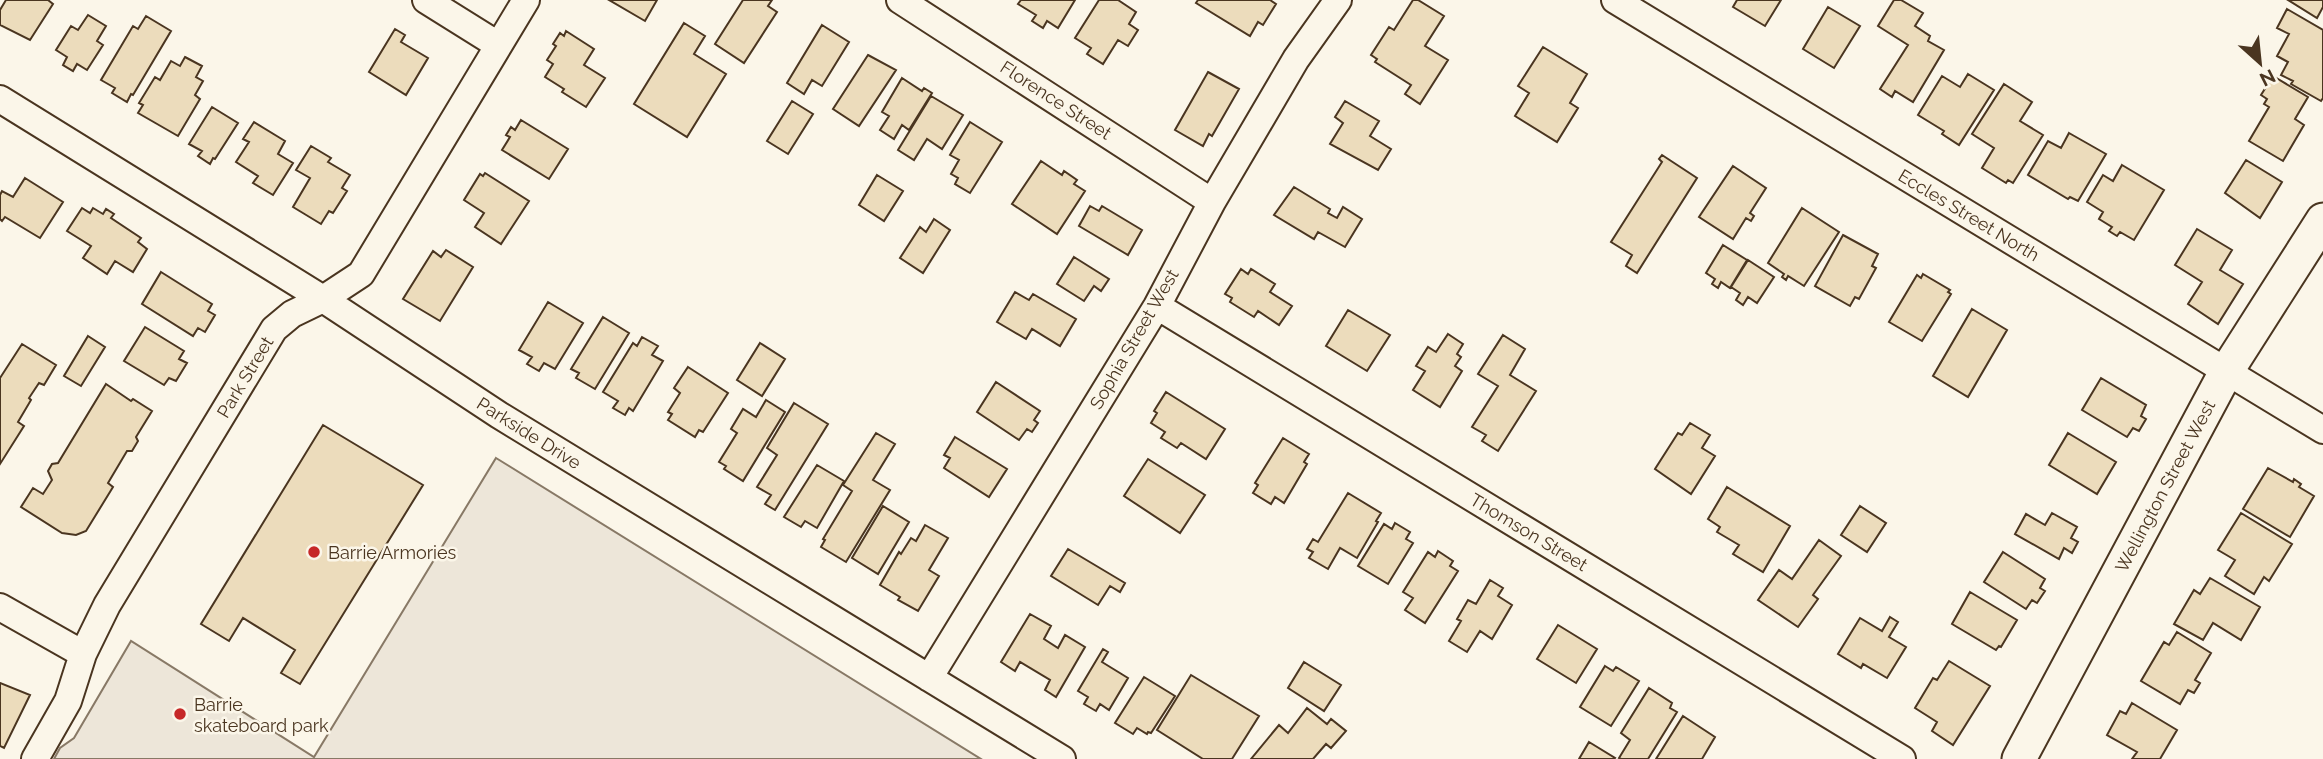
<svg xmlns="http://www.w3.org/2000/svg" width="2323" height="759" font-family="Raleway,sans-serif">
  <rect width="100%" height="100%" fill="#fbf6e9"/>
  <path fill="#ede6d9" stroke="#887966" stroke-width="2" d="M496,458L981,759H54L60,748L74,738L131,641L314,757Z"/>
  <path fill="#ecdcbc" stroke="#4a3520" stroke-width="2" d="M6,0H48L53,4L30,40L0,25V10Z
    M609,0H657L645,21Z
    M743,0H772L768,6L777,12L744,63L715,44Z
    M1021,0H1075L1058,28L1047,21L1043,28L1032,21L1036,15L1018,4Z
    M1099,0H1118L1136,12L1129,24L1138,30L1128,46L1118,40L1103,64L1087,54L1091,48L1075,38Z
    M1198,0H1270L1276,4L1263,25L1258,22L1250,36L1196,3Z
    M1413,0H1418L1444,16L1425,46L1448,60L1420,104L1405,94L1411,85L1375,62L1377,59L1371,55L1389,27L1394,30Z
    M1737,0H1781L1765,26L1733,7Z
    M1894,0H1901L1923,13L1915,26L1930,36L1928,41L1944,50L1913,102L1895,91L1892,97L1880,89L1908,45L1878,26Z
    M2288,0H2323V7L2317,18Z
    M1828,7L1860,26L1834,68L1803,49Z
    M2287,9L2323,30V98L2321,101L2291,84L2293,81L2281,75L2288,62L2277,56L2289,34L2277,28Z
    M88,15L106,26L97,41L103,45L87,70L77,64L73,71L63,65L67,57L56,50L71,26L78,30Z
    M146,16L171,31L133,95L131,94L127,102L112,93L115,88L101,80L133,26L138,29Z
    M684,23L705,36L694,54L726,74L687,137L634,104Z
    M822,25L849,42L822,86L812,80L804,94L787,83Z
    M395,29L405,35L401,42L428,58L406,95L369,72Z
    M566,31L594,49L584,65L605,78L586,107L562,92L564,89L545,77L553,64L547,60L556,46L553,44L560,33L564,36Z
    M1543,47L1587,74L1570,103L1578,108L1557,142L1515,116L1529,93L1518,86Z
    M868,55L896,70L859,126L833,109Z
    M185,57L202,66L196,77L203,81L195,95L200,99L178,136L138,113L143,105L139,103L155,77L160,80L171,61L180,66Z
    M1208,72L1239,89L1212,136L1209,134L1203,146L1175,130Z
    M1968,74L1994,90L1959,145L1942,134L1944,131L1918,115L1942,76L1960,87Z
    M2273,76L2308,97L2295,119L2304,125L2283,161L2249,141L2269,107L2264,104L2267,99L2261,95Z
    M902,78L922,91L924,88L932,93L909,130L902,125L894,139L880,130L889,116L882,112Z
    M2004,84L2032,102L2020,121L2043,135L2013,183L2008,180L2006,183L1982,168L1994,148L1972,134Z
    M931,96L963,115L942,149L927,139L914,160L898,150Z
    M792,101L813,114L788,154L767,141Z
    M1345,101L1379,121L1370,136L1391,149L1378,170L1330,144L1343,123L1335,117Z
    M212,107L238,123L215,159L213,158L210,164L198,156L202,151L189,144Z
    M521,120L568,149L549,179L502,150L510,137L506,135L511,127L515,130Z
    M254,122L285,141L278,154L293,163L273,195L253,183L258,176L236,162L249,142L243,139Z
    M970,122L1002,142L970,193L955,184L958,178L951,174L959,160L950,155Z
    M2069,133L2106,154L2078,201L2070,197L2068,199L2028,175L2048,141L2061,148Z
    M311,146L331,158L328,162L350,175L342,188L347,191L333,213L329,211L321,224L293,207L310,178L296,170Z
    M1662,155L1697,178L1637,273L1626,266L1632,255L1611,242L1662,162L1659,159Z
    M2246,160L2282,182L2260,218L2225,193Z
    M1041,161L1062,175L1064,171L1077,180L1074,184L1085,191L1057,234L1012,204Z
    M2122,165L2164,190L2134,240L2120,232L2117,236L2109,231L2112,227L2099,219L2103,212L2087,202L2103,175L2113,181Z
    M1733,166L1766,188L1750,213L1754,216L1751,221L1746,218L1733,239L1699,217Z
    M485,173L529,201L501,244L475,227L484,213L464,200L480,174L483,176Z
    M877,175L903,191L884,221L859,205Z
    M25,178L63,202L40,238L5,217L2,221L0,219V195L2,191L13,197Z
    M1294,187L1330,209L1328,213L1337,218L1343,207L1362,219L1345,247L1318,232L1314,239L1274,215Z
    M1090,206L1099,211L1102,206L1142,230L1128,255L1079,226Z
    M82,208L90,213L93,208L103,214L106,209L114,214L111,218L141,238L138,242L147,249L133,272L115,261L107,274L83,258L91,246L67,231Z
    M1802,208L1839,232L1804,286L1788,276L1786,280L1782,277L1784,274L1768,263Z
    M934,219L950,230L923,273L900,258L920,227L926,232Z
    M2197,229L2232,250L2220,270L2243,284L2218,324L2188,304L2202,282L2175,265Z
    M1843,235L1878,254L1872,266L1876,268L1859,299L1855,297L1850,306L1815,286Z
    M1723,245L1747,260L1730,288L1721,282L1718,288L1712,284L1715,279L1706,273Z
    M446,250L473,267L440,321L403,299L433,251L441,257Z
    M1074,257L1109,279L1101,291L1094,286L1084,301L1057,284Z
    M1748,260L1774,277L1757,303L1748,297L1743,305L1736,300L1740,293L1731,287Z
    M1241,269L1248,274L1251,269L1275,284L1270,292L1292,306L1279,325L1258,311L1254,317L1230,302L1232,298L1225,294Z
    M161,272L212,304L208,311L215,315L205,332L198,328L193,336L142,304Z
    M1923,274L1950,290L1948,292L1951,294L1922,341L1889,322L1917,275L1921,278Z
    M1015,292L1029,300L1033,294L1076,319L1060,346L1032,329L1026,339L997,322Z
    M548,302L583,323L555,369L544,363L539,371L527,364L532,357L519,350Z
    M1972,309L2007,330L1968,397L1933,376Z
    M1348,310L1390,335L1367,371L1326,346Z
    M603,317L629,333L595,389L576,378L579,373L571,369Z
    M145,327L184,351L179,359L187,363L176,381L169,378L164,385L124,361Z
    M1448,334L1463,344L1457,354L1461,357L1455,366L1462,371L1440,407L1413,390L1425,371L1416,366L1428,347L1436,352Z
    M1503,335L1525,349L1510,375L1536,391L1498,451L1482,441L1486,435L1472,427L1498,386L1478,374Z
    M88,336L105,347L81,386L64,376Z
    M642,337L658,346L652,355L663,361L633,411L629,408L625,415L613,408L618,401L603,392L633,343L637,346Z
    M760,343L785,359L762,396L737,380Z
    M22,344L56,365L44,385L39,383L29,398L31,400L18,422L24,426L0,464V378Z
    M688,367L728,393L703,432L699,430L695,437L668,420L672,414L668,412L680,393L674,388Z
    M2101,378L2146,405L2141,416L2146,419L2139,431L2133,428L2127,437L2082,410Z
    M996,382L1040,411L1034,420L1038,423L1032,432L1027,429L1019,440L977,412Z
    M106,384L131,401L133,399L152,411L136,437L138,441L132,451H127L108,483L113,487L86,531L76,535L62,533L21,507L33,488L43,494L52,480L48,471L52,464L58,463Z
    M1166,392L1225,429L1206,459L1181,443L1177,448L1161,438L1165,432L1151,423L1157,413L1154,411Z
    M766,400L785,412L743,481L724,469L726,466L719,462L737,433L731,429L743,409L756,417Z
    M794,403L828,424L775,510L765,504L771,495L757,487L777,455L767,448Z
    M1690,423L1710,435L1702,448L1715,456L1691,494L1655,469L1678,433L1682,435Z
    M323,425L423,485L300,684L281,673L295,650L243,618L229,641L201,624Z
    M876,433L895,444L873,480L890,490L846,562L821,547L825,540L823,539L852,491L843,485Z
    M2068,433L2116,462L2097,494L2049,465Z
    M955,437L1007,469L989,497L944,468L950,458L944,455Z
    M1283,438L1309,454L1304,462L1307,464L1284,503L1275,497L1271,504L1253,493L1258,485L1255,483Z
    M1148,459L1205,495L1180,533L1124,496Z
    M817,465L844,481L817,528L805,521L801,527L784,517Z
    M2268,468L2293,482L2294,479L2301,484L2299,487L2314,496L2290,537L2243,509Z
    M1727,487L1790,526L1763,572L1733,554L1739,545L1717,532L1720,527L1708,519Z
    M1348,493L1381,513L1376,521L1378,522L1357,558L1340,548L1328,569L1309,558L1313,552L1307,549L1313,539L1318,542Z
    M883,506L909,522L878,574L852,558Z
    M1860,506L1886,523L1867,552L1841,535Z
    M2052,513L2077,527L2071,538L2078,542L2072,553L2064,548L2059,559L2015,534L2026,514L2045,525Z
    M2241,513L2292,544L2269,581L2264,577L2254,594L2225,576L2235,560L2218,550Z
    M1395,523L1410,532L1406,539L1413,543L1388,584L1358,566L1384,524L1392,529Z
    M925,525L948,538L929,570L939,576L918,611L898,600L900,597L880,585L899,552L901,554L911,538L916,541Z
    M1819,540L1841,556L1813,595L1818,599L1798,627L1758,600L1779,570L1792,579Z
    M1068,549L1125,583L1120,592L1110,586L1098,605L1051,576Z
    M1438,551L1453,561L1450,566L1458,571L1425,623L1405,610L1413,598L1403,592L1428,552L1435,557Z
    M2003,552L2045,579L2040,588L2045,591L2037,603L2032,600L2026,609L1984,582Z
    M2210,578L2260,607L2241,640L2213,623L2203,640L2174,624L2194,590L2200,594Z
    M1490,580L1503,588L1498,596L1512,605L1492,639L1480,631L1467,652L1449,641L1461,621L1457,619L1468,600L1476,604Z
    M1970,592L2017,620L2001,647L1999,646L1996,650L1952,624Z
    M1030,614L1051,626L1044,639L1058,648L1065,635L1085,647L1056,697L1045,690L1050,680L1020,662L1015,671L1001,662Z
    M1890,617L1898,622L1889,637L1906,647L1887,678L1863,664L1861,668L1838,654L1860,618L1882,631Z
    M1558,625L1597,649L1576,683L1537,659Z
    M2177,632L2211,653L2195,680L2200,683L2194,693L2188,690L2180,704L2141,681L2164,642L2169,645Z
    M1103,649L1108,652L1102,662L1128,678L1109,710L1100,704L1096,711L1084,704L1088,697L1078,691Z
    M1949,661L1990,686L1953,745L1932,731L1937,722L1915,708L1933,678L1937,680Z
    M1304,662L1341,685L1324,711L1288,688Z
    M1605,666L1613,671L1616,667L1639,681L1611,726L1580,707Z
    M1191,675L1259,716L1232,759H1203L1157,730Z
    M1144,677L1175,696L1151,733L1148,732L1147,734L1137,728L1133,734L1115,723Z
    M0,683L30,695L4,748L0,746Z
    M1649,688L1672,703L1670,708L1677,712L1648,759H1621L1619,758L1630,740L1621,733Z
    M2132,703L2177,730L2160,759H2132L2137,752L2107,735L2120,711L2126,714Z
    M1307,708L1327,724L1331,719L1346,731L1331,748L1326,744L1313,759H1251L1279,725L1288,733Z
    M1683,716L1715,737L1702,759H1656Z
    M1589,742L1615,758L1614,759H1579Z"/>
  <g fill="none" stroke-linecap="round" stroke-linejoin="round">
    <defs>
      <path id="minor" d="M426,0L498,45
        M900,0L1212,202
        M1615,0L2323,430
        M0,99L323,299L499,415L1062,759
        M1157,306L1902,759
        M0,607L83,654
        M929,678L1157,306L1212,202L1296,59L1338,0
        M35,759L68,701L83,654L107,605L274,329L292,314L323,299L361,274L526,0"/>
      <path id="tertiary" d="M2019,759L2226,372L2323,220"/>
    </defs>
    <use href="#minor" stroke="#4a3520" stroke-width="30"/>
    <use href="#tertiary" stroke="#4a3520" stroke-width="37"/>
    <use href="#minor" stroke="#fbf6e9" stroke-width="26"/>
    <use href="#tertiary" stroke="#fbf6e9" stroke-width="33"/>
  </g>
  <g fill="#c62828" stroke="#fbf6e9" stroke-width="2.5">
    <circle cx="314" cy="552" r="7"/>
    <circle cx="180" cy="714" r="7"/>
  </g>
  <g text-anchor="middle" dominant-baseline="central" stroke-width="5" stroke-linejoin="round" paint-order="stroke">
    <g font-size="18" fill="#4a3520" stroke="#fbf6e9">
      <text transform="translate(1056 100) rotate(33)">Florence Street</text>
      <text transform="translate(1969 215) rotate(31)">Eccles Street North</text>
      <text transform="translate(1134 339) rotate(-60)">Sophia Street West</text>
      <text transform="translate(245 377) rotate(-59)">Park Street</text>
      <text transform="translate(529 433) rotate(32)">Parkside Drive</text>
      <text transform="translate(2165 486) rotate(-62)">Wellington Street West</text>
      <text transform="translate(1529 532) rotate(31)">Thomson Street</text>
    </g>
    <g font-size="18" fill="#4a3520" stroke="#fbf6e9" text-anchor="start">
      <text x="328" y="552">Barrie Armories</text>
      <text x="194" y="704">Barrie<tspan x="194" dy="21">skateboard park</tspan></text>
    </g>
  </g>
  <g transform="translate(2260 63) rotate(153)" stroke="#fbf6e9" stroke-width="5" paint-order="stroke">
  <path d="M0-5L12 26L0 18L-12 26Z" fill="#4a3520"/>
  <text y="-10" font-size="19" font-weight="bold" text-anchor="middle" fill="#4a3520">N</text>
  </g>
</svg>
